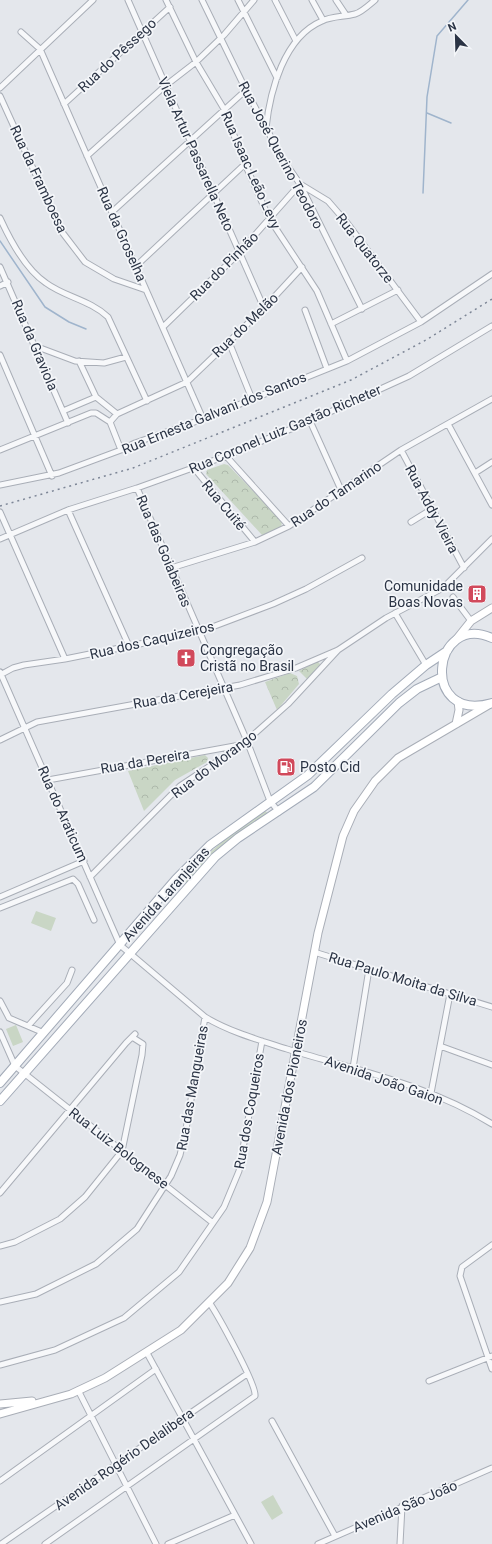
<svg xmlns="http://www.w3.org/2000/svg" width="492" height="1544" font-family="Roboto,sans-serif">
  <defs>
    <pattern id="park-crowns" width="20" height="18" patternUnits="userSpaceOnUse"><rect width="20" height="18" fill="#c9d6c5"/><path d="M2 6a3 3 0 1 1 6 0M12 15a3 3 0 1 1 6 0" fill="none" stroke="#adb8ab"/></pattern>
  </defs>
  <rect width="100%" height="100%" fill="#e4e7ec"/>
  <path fill="#c9d6c5" d="M265,811L269,814L187,883L182,881C207,854 233,830 265,811Z
    M36,911L56,918L51,931L31,923Z
    M16,1025L23,1042L13,1046L6,1029Z
    M273,1495L283,1513L272,1520L261,1502Z"/>
  <path fill="url(#park-crowns)" d="M224,464L228,465L282,521L281,528L262,535L206,474L207,470Z
    M317,661L321,665L307,679L299,671Z
    M290,673L297,676L299,684L277,710L265,682Z
    M205,755L208,758L207,762L175,780L144,811L128,771Z"/>
  <g fill="none" stroke-linecap="round" stroke-linejoin="round">
    <path stroke="#9fb4cc" stroke-width="1.5" d="M427,113L451,123
      M423,193L427,97L437,36L468,0
      M0,241L45,307L69,322L86,329"/>
    <defs>
      <path id="street" d="M128,0L264,308
        M166,0L196,62L224,109L245,164L269,218L317,291L347,361
        M202,0L246,90L282,158L300,184L362,309
        M238,0L277,78
        M275,0L296,41
        M312,0L323,20
        M336,0L346,15
        M21,32L40,49L203,419
        M0,88L93,0
        M0,96L62,232L85,262L114,279L146,290
        M64,104L170,7
        M266,128C270,91 284,37 322,21C332,16 344,17 355,14C362,12 370,4 375,0
        M87,156L165,86L196,62L224,35L254,0
        M112,212L246,90
        M0,218C10,240 25,269 46,283C65,297 90,300 108,317L147,401
        M136,266L245,164
        M0,267L68,423
        M0,286L8,282
        M305,310L327,369
        M331,324L398,290
        M163,327L239,253L300,184L328,201L348,224L421,322
        M229,342L252,399
        M35,346L75,361L104,363L126,357
        M0,355L52,476
        M79,361L96,397
        M63,411L96,397L117,414
        M310,421L342,492
        M110,422L121,450
        M448,424L492,505
        M0,450L91,413H96L110,422L117,414L187,382L264,308L302,267
        M401,450L464,568
        M226,456L289,526
        M193,467L255,542
        M475,473L492,462
        M0,485L59,473L121,450L135,443L203,419L347,361L421,322L492,274
        M137,488L247,741L270,801L279,812
        M68,510L129,646
        M0,512L65,659
        M411,522L432,509
        M0,539L68,510L137,488L226,456L310,421L409,376L492,326
        M171,568L255,542L289,526L401,450L492,399
        M453,597L471,621
        M395,613L426,665
        M0,672L120,945L205,1017C230,1032 259,1040 287,1049C356,1070 430,1085 492,1124
        M0,675L13,668L24,665L65,659L199,632L273,604L306,589L362,558
        M0,740L37,722L240,685L296,668L338,650L386,618L443,588L492,539
        M48,780L240,745
        M90,877L180,786L243,744L288,704L338,650
        M0,897L84,861
        M0,908L73,879L78,884L94,920
        M314,952L492,1007
        M0,1001L9,1018L44,1033
        M28,1026L67,983L72,970
        M0,1032L15,1066L213,1223
        M440,1046L492,1065
        M353,1068L369,969
        M431,1093L450,994
        M0,1193L126,1043L135,1034
        M492,1245L462,1267L460,1276L492,1369
        M0,1246L15,1242L60,1219L85,1197L122,1151L142,1055L143,1044L132,1037
        M0,1302L36,1294L96,1264L137,1229L171,1176L180,1155L186,1129L205,1017
        M147,1353L251,1544
        M0,1365L55,1350L124,1318L179,1272L224,1207L239,1171L262,1041
        M429,1381L492,1356
        M78,1390L156,1544
        M272,1421L335,1536
        M0,1481L156,1369
        M1,1544L247,1374
        M45,1544L255,1396C257,1385 217,1314 209,1302
        M168,1544L235,1515
        M318,1544L492,1468
        M400,1544L402,1506"/>
      <path id="secondary" d="M455,641L471,621L492,608
        M456,724L459,710L458,701
        M0,1404L32,1401
        M0,1414L71,1394L105,1378L181,1330L228,1283L250,1248L267,1202L318,933L343,836L354,811L375,781L398,758L492,703"/>
      <path id="primary" d="M492,638C432,611 419,724 492,703
        M0,1083L176,879L210,845L308,775L392,694L426,665L447,651
        M0,1101L215,857L238,838L314,787L399,703L417,689L442,677"/>
    </defs>
    <use href="#street" stroke="#a9aeb7" stroke-width="7"/>
    <use href="#secondary" stroke="#a9aeb7" stroke-width="9"/>
    <use href="#primary" stroke="#a3abb8" stroke-width="10"/>
    <use href="#street" stroke="#f7f8fa" stroke-width="5"/>
    <use href="#secondary" stroke="#fff" stroke-width="7"/>
    <use href="#primary" stroke="#fff" stroke-width="8"/>
    <path stroke="#7d8696" stroke-width="1.5" stroke-dasharray="2 4" stroke-linecap="butt" d="M0,506L133,468L351,380L426,340L492,299"/>
  </g>
  <defs>
    <symbol id="building-square" viewBox="-11 -11 22 22"><rect x="-9" y="-9" width="18" height="18" rx="4" fill="#d1495b" stroke="#f4f6f9"/><path d="M-4-6H4V6H1V3H-1V6H-4ZM-2.5-4.3h1.7v1.8h-1.7ZM.8-4.3h1.7v1.8H.8ZM-2.5-1h1.7V.8h-1.7ZM.8-1h1.7V.8H.8Z" fill="#fff"/></symbol>
    <symbol id="church-square" viewBox="-11 -11 22 22"><rect x="-9" y="-9" width="18" height="18" rx="4" fill="#d1495b" stroke="#f4f6f9"/><path d="M-1.2-6h2.4v3.5h3.3v2.4h-3.3V6h-2.4V-.1h-3.3v-2.4h3.3Z" fill="#fff"/></symbol>
    <symbol id="fuel-square" viewBox="-11 -11 22 22"><rect x="-9" y="-9" width="18" height="18" rx="4" fill="#d1495b" stroke="#f4f6f9"/><path d="M-5.5-6h7V0h2V4h1.3V-2.5L3-4.5l.8-.8L6-3V5H2.5V1h-1V6h-7ZM-4.2-4.7v3.2H.2V-4.7Z" fill="#fff"/></symbol>
  </defs>
  <g fill-rule="evenodd">
    <use href="#building-square" x="466" y="583" width="22" height="22"/>
    <use href="#church-square" x="175" y="647" width="22" height="22"/>
    <use href="#fuel-square" x="275" y="756" width="22" height="22"/>
  </g>
  <g text-anchor="middle" dominant-baseline="central" stroke-width="3.5" stroke-linejoin="round" paint-order="stroke">
    <g font-size="14" fill="#2b3445" stroke="#f4f6f9">
      <text transform="translate(117 55) rotate(-43)">Rua do Pêssego</text>
      <text transform="translate(196 154) rotate(66)">Viela Artur Passarella Neto</text>
      <text transform="translate(281 155) rotate(62)">Rua José Querino Teodoro</text>
      <text transform="translate(251 170) rotate(66)">Rua Isaac Leão Levy</text>
      <text transform="translate(39 179) rotate(65)">Rua da Framboesa</text>
      <text transform="translate(122 234) rotate(66)">Rua da Groselha</text>
      <text transform="translate(365 248) rotate(52)">Rua Quatorze</text>
      <text transform="translate(224 266) rotate(-45)">Rua do Pinhão</text>
      <text transform="translate(245 325) rotate(-44)">Rua do Melão</text>
      <text transform="translate(35 345) rotate(67)">Rua da Graviola</text>
      <text transform="translate(214 413) rotate(-22)">Rua Ernesta Galvani dos Santos</text>
      <text transform="translate(285 429) rotate(-23)">Rua Coronel Luiz Gastão Richeter</text>
      <text transform="translate(336 494) rotate(-34)">Rua do Tamarino</text>
      <text transform="translate(224 505) rotate(50)">Rua Cuité</text>
      <text transform="translate(432 509) rotate(62)">Rua Addy Vieira</text>
      <text transform="translate(164 551) rotate(67)">Rua das Goiabeiras</text>
      <text transform="translate(152 640) rotate(-13)">Rua dos Caquizeiros</text>
      <text transform="translate(183 695) rotate(-10)">Rua da Cerejeira</text>
      <text transform="translate(145 761) rotate(-10)">Rua da Pereira</text>
      <text transform="translate(214 764) rotate(-37)">Rua do Morango</text>
      <text transform="translate(63 814) rotate(66)">Rua do Araticum</text>
      <text transform="translate(166 894) rotate(-48)">Avenida Laranjeiras</text>
      <text transform="translate(403 979) rotate(17)">Rua Paulo Moita da Silva</text>
      <text transform="translate(384 1080) rotate(19)">Avenida João Gaion</text>
      <text transform="translate(289 1087) rotate(-79)">Avenida dos Pioneiros</text>
      <text transform="translate(192 1088) rotate(-80)">Rua das Mangueiras</text>
      <text transform="translate(249 1111) rotate(-80)">Rua dos Coqueiros</text>
      <text transform="translate(119 1148) rotate(38)">Rua Luiz Bolognese</text>
      <text transform="translate(124 1459) rotate(-35)">Avenida Rogério Delalibera</text>
      <text transform="translate(405 1506) rotate(-23)">Avenida São João</text>
    </g>
    <g font-size="14" fill="#2b3445" stroke="#f4f6f9" text-anchor="start">
      <text x="463" y="586" text-anchor="end">Comunidade<tspan x="463" dy="16">Boas Novas</tspan></text>
      <text x="200" y="650">Congregação<tspan x="200" dy="16">Cristã no Brasil</tspan></text>
      <text x="300" y="767">Posto Cid</text>
    </g>
  </g>
  <g transform="translate(456 36) rotate(337)" stroke="#f4f6f9" stroke-width="3" paint-order="stroke">
  <path d="M0-3L7 15L0 10L-7 15Z" fill="#2b3445"/>
  <text y="-6" font-size="11" font-weight="bold" text-anchor="middle" fill="#2b3445">N</text>
  </g>
</svg>
